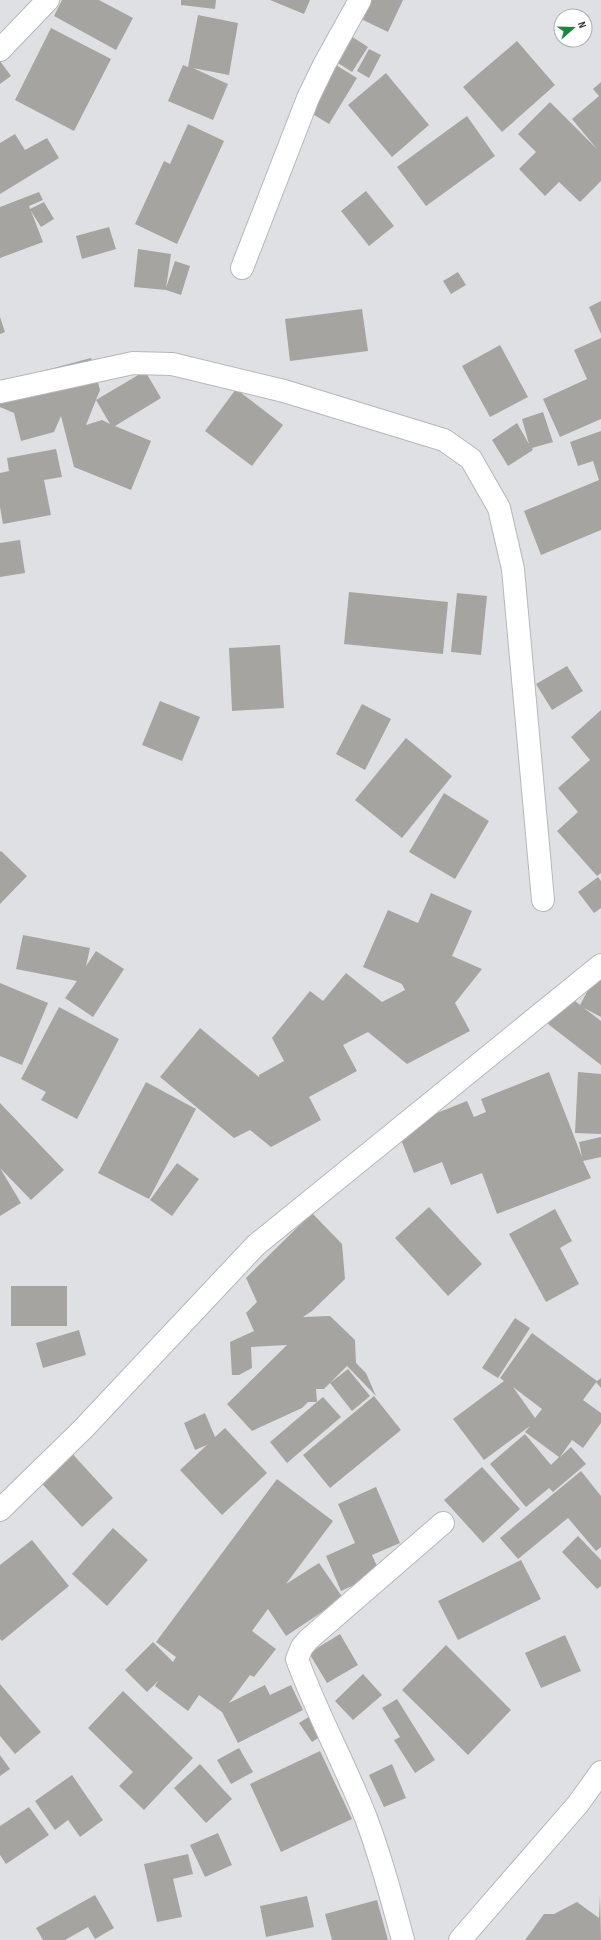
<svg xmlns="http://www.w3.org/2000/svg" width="601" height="1940" font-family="'Sofia Sans Condensed',sans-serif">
  <rect width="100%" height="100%" fill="#dee0e4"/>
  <path fill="#a6a4a0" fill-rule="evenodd" d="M62,0H99L133,18L116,50L54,16Z
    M181,0H216L215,9L181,5Z
    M270,0H310L304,14Z
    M362,0H403L388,32L355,16Z
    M198,15L238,23L229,75L193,68L228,84L213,120L168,101L183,65L188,67Z
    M51,28L111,59L74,131L15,100Z
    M340,29L368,47L352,72L324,54Z
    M517,41L555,85L502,132L463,87Z
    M369,49L381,55L369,78L357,71Z
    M326,59L357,78L329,124L298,105Z
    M0,61L11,76L0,84Z
    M386,73L429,125L392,157L348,105Z
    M601,82V181L580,202L559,182L545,196L519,169L536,152L518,134L550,102L597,149L572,119L599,96L593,89Z
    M467,116L495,156L426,206L397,167Z
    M188,124L224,141L177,244L135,224L164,161L170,164Z
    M15,134L25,150L47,138L59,158L0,194V143Z
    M366,191L394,226L369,246L341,211Z
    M39,192L43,200L29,206L30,209L44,202L54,219L41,227L31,211L43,242L0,258V207Z
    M109,227L116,249L82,259L76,236Z
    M138,249L171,254L166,288L175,261L190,266L181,295L166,290L134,287Z
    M458,272L466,285L451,294L443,281Z
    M601,301V334L589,307Z
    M362,309L368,351L290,361L285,319Z
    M0,317L5,332L0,334Z
    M601,338V419L560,437L543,399L587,379L574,350Z
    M500,345L528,397L490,417L462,366Z
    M91,358L100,390L86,425L102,420L110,424L96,400L145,371L161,398L115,426L151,441L131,490L74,467L61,416L54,432L21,441L14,413L0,407V389L48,377L46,370Z
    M236,389L283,425L252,466L205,431Z
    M543,412L553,442L532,448L533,450L508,466L492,440L517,423L529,444L522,419Z
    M601,431V530L541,555L524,511L599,480L593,461L578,466L570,442Z
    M56,449L62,477L44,480L51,515L3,524L0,507V473L9,471L7,458Z
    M20,540L25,573L0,577V543Z
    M349,592L448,602L443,654L344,644Z
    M457,593L487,596L481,655L451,652Z
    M280,645L284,708L232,711L229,648Z
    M567,666L583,691L552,710L536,684Z
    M160,701L200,717L182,761L142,745Z
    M362,704L391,719L365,770L336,754Z
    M601,710V873L597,876L557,831L578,812L558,788L590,760L571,737Z
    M406,738L452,776L402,838L355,800Z
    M444,793L489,821L455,879L409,852Z
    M1,851L27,876L0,904V852Z
    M598,877L601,881V908L594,913L578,892Z
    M431,893L472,911L452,956L482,969L455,1003L470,1031L407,1064L368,1032L343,1045L357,1071L309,1097L321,1120L271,1147L250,1130L234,1138L160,1077L200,1028L259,1077V1075L284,1061L272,1038L310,991L323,1001L346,973L382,1002L405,990L402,984L363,967L388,910L418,923Z
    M23,935L90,948L86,966L96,951L124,969L93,1017L65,998L77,981L16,969Z
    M601,966V1017L584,1008L601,1021V1065L548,1024L569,996L580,1005Z
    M0,983L48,1003L22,1065L0,1056Z
    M59,1007L119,1039L77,1119L41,1100L46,1092L21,1079Z
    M549,1072L582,1157L579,1142L601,1137V1157L583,1161L591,1178L497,1214L482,1173L451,1185L442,1162L414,1173L397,1129L467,1101L474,1117L486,1112L481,1099Z
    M578,1072L601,1074V1134L575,1133Z
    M146,1082L196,1109L149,1199L98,1173Z
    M0,1103L64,1170L31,1200L0,1168Z
    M177,1163L199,1179L172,1216L150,1200Z
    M0,1168L21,1203L0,1216Z
    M429,1207L482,1264L448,1296L395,1238Z
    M555,1209L572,1241L560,1248L579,1284L546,1302L509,1234Z
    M312,1213L342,1244L345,1279L312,1311L303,1317L330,1316L355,1340L356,1363L366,1373L376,1396L347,1366L324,1389H316L317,1402L323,1397L341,1417L287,1463L270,1442L317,1402H308L302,1408L252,1431L227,1404L287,1345L251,1347L252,1368L239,1375H232L230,1342L254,1331L246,1313L257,1302L246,1278Z
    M11,1286H67V1326H11Z
    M515,1318L530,1328L498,1378L482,1368Z
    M79,1330L86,1355L43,1368L36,1343Z
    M532,1333L597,1381L583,1400L601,1413V1423L583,1448L572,1440L560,1457L571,1447L586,1464L553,1492L549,1488L526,1507L490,1464L525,1434L551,1465L559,1457L525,1432L530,1426L484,1460L453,1419L504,1381L500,1378ZM513,1387L542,1409L535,1418Z
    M348,1369L370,1396L352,1411L330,1383Z
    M601,1378V1388L596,1382Z
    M374,1396L401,1430L330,1488L303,1455Z
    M205,1413L215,1437L225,1428L267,1473L222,1515L180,1470L207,1445L195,1450L184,1423Z
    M67,1448L113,1498L82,1527L35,1476Z
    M482,1467L520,1509L483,1543L444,1500Z
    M581,1471L601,1496V1547L596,1551L568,1518L518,1559L500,1538Z
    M277,1479L333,1521L286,1584L319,1563L343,1598L286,1636L268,1609L252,1631L276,1649L254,1677L250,1675L229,1703L265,1685L270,1695L291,1685L303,1710L238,1743L222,1712L199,1695L188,1711L155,1686L158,1681L147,1692L125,1670L153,1642L173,1662L176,1657L156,1642Z
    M376,1487L400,1543L372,1555L380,1573L341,1591L326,1556L355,1543L338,1504Z
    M113,1528L148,1560L107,1606L72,1574Z
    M578,1536L601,1560V1586L597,1589L562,1552Z
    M32,1540L69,1586L2,1641L0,1639V1565Z
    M521,1560L541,1599L458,1640L438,1601Z
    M340,1634L358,1665L327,1683L309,1653Z
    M565,1635L581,1671L541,1688L525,1653Z
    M446,1645L511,1710L468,1755L402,1690Z
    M363,1674L382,1695L353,1720L335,1701Z
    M0,1684L41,1732L15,1754L0,1736Z
    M123,1691L193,1758L144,1810L119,1786L133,1772L88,1728Z
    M397,1699L435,1760L415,1773L394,1740L400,1737L382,1708Z
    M315,1713L328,1732L312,1742L299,1723Z
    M239,1748L253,1772L231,1784L217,1760Z
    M320,1751L352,1819L281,1852L250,1784Z
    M0,1755L10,1769L0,1776Z
    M200,1764L232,1799L206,1823L174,1788Z
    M392,1764L406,1798L384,1807L369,1775Z
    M72,1775L103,1820L80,1837L68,1820L55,1830L35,1801Z
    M29,1807L49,1835L6,1864L0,1855V1826Z
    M218,1833L232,1865L205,1877L190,1845Z
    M188,1854L193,1874L173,1879L182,1917L157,1922L144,1864Z
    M95,1895L114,1928L95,1939L88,1927L65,1940H43L36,1928Z
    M600,1895L601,1940H525L544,1914H554L577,1902L599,1918Z
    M307,1896L314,1927L266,1937L260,1906Z
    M377,1900L388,1940H332L325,1914Z"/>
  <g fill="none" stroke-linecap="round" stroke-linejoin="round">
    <defs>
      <path id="street" d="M0,50L48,0
        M242,268L308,98L324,65L360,0
        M0,392L133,363L172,364L284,391L444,440L471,459L499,508L513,569L543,900
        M0,1510L83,1429L256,1245L601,965
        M403,1940C392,1899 381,1858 366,1818C345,1764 317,1714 297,1659L302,1647L309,1639L443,1523
        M460,1940L578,1804L601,1772"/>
    </defs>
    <use href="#street" stroke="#b6b7bc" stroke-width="24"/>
    <use href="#street" stroke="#fff" stroke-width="22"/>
  </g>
  <g transform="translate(573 28) rotate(70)"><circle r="19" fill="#ffffff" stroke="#aeaeaf"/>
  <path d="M0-3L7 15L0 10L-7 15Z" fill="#19873f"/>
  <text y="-6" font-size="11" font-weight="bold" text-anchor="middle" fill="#353537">N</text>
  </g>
</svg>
